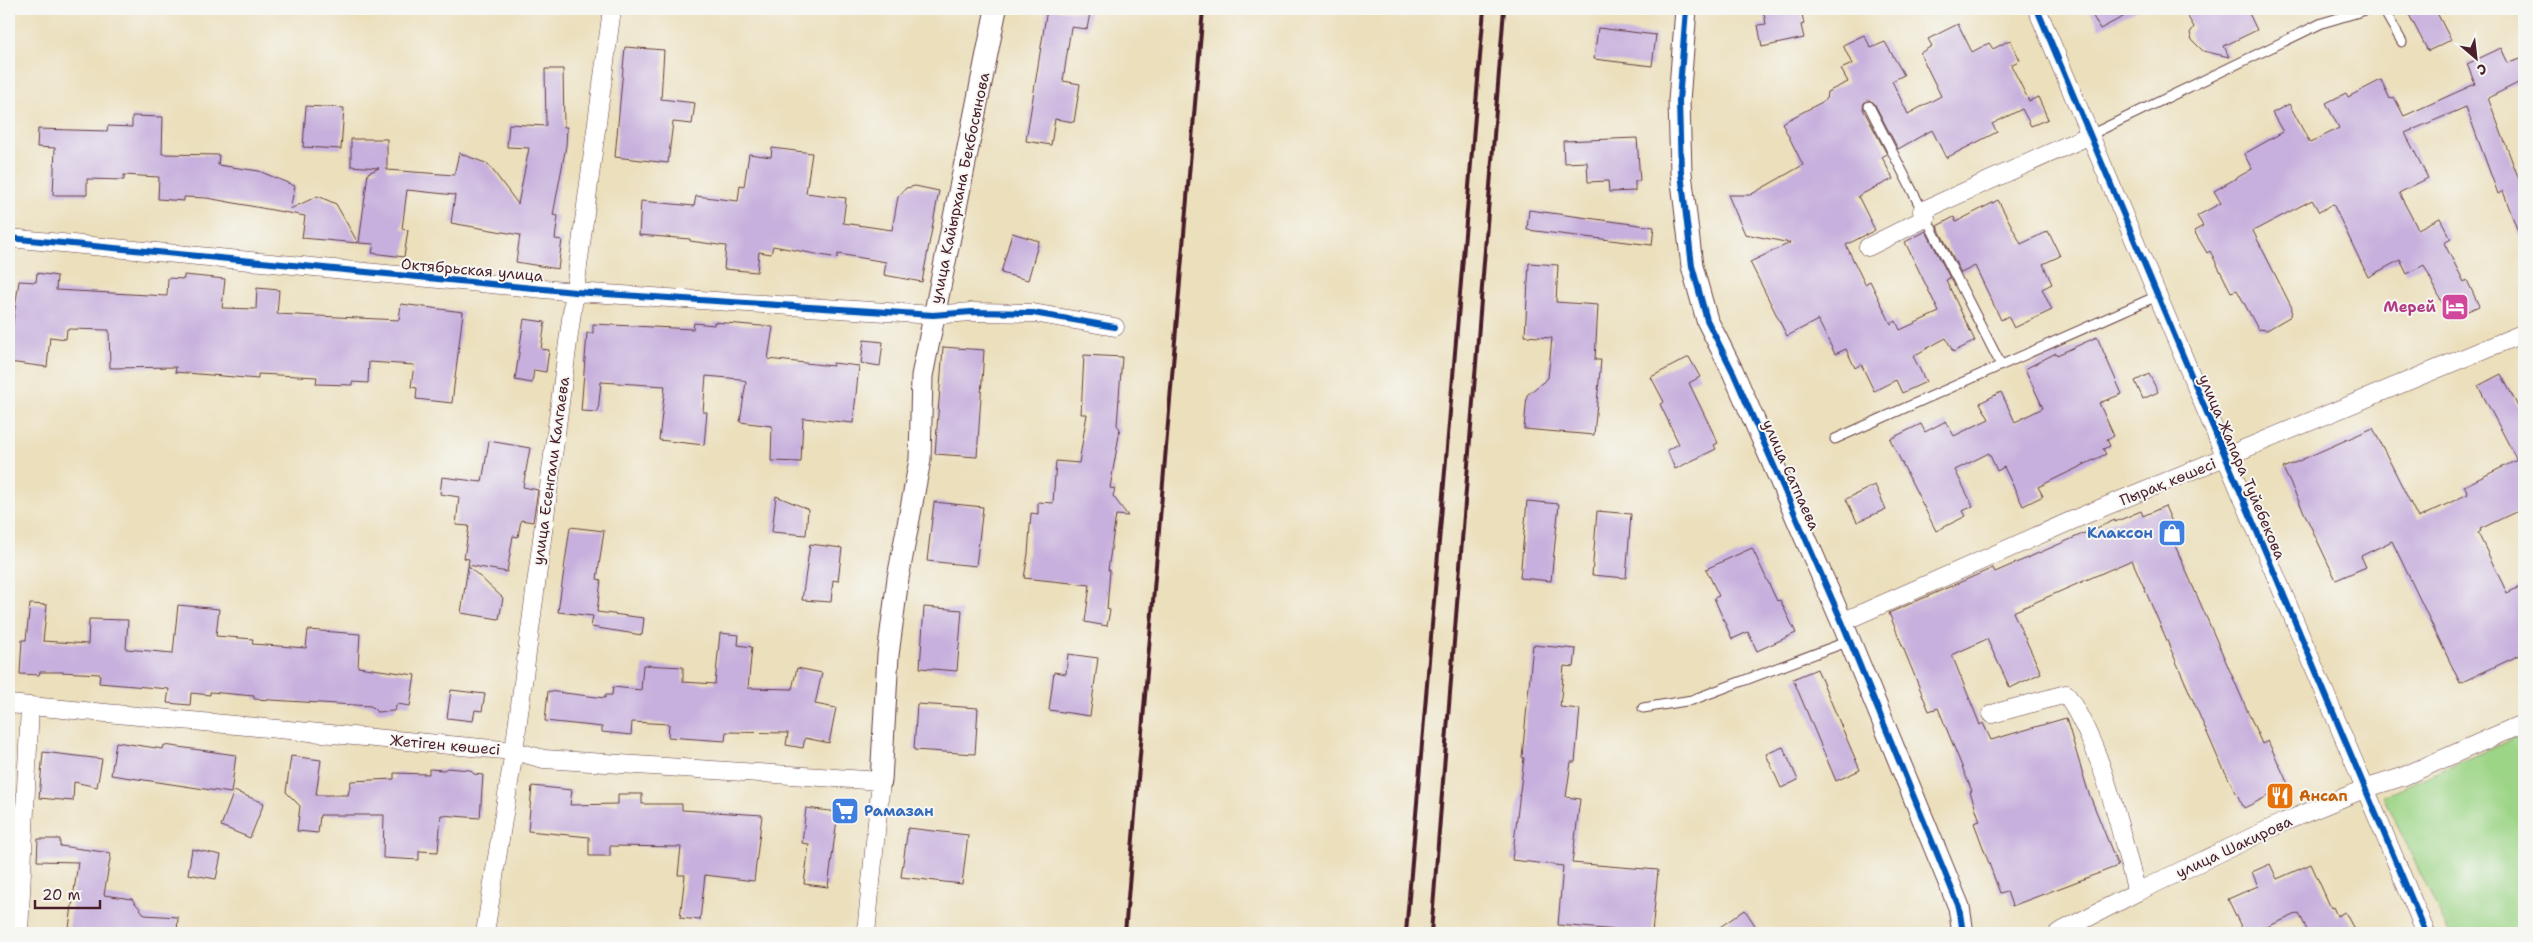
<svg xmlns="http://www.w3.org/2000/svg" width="2533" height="942" font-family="'Shantell Sans',sans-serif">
  <rect width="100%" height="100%" fill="#f6f6f2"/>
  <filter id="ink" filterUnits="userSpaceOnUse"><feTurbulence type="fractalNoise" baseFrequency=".02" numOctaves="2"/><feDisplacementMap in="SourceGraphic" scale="10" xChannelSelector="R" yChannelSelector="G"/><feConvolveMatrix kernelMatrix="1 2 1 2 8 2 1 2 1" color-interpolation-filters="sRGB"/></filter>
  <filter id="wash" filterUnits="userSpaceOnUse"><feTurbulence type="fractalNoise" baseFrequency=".0096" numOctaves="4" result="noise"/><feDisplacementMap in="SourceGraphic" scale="20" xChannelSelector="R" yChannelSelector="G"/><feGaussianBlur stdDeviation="1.12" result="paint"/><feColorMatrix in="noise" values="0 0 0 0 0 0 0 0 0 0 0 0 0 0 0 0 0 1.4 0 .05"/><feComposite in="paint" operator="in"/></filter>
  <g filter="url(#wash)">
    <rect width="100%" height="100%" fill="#ebdfbc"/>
    <path fill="#9dd587" stroke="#747a59" d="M2524,734V933H2449L2383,796Z"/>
    <g id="blocks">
      <path fill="#c7b0dd" d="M1047,9L1090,13L1087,29L1071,27L1063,81L1080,84L1074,122L1055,119L1051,145L1026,141Z
        M1763,9H1801L1804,24L1801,25L1804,38L1762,47L1758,25L1766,24Z
        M2089,9H2138L2100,29Z
        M2183,9H2247L2257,30L2224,46L2229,57L2203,51L2192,40L2190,33L2194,27Z
        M2406,9H2435L2451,40L2428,51Z
        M1958,24L1972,52L1989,43L1993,49L2010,40L2020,60L2011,65L2029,101L2038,97L2048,119L2031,126L2022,109L1992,124L1997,132L1946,158L1932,130L1898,149L1874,103L1869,100L1864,103L1863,109L1887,154L1882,157L1893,179L1858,196L1875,230L1846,245L1865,284L1870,281L1891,324L1896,321L1900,330L1939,312L1905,242L1926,231L1950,278L1946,280L1975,341L1953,352L1946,338L1913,356L1926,382L1902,393L1896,380L1874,391L1861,364L1855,368L1846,349L1835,354L1818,320L1787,336L1750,262L1790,243L1745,234L1728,195H1750L1803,165L1782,123L1826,100L1827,92L1848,82L1841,69L1852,64L1843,45L1864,35L1871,48L1885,42L1904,75L1892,81L1908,114L1941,96L1920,53L1932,46L1928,39Z
        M1598,28L1656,35L1652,66L1594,59Z
        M625,47L664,50L661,99L695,103L692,124L673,122L668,163L615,157Z
        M2501,48L2508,63L2524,58V80L2488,98L2520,182L2524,180V242L2522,243L2503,191L2498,194L2466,107L2405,133L2428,178L2399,193L2418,229L2440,218L2451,239L2444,243L2464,282L2467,280L2479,306L2450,319L2424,265L2407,274L2400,260L2368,277L2333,204L2319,212L2312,200L2253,231L2292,308L2291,316L2267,330L2258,329L2237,290L2231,292L2210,251L2207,253L2194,231L2203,226L2197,216L2221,203L2214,191L2252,169L2244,154L2283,132L2272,113L2289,104L2310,143L2339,128L2326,103L2346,93L2348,97L2381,80L2390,99L2394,97L2404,116L2475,84L2467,64Z
        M545,69H563L564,127H567L566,146L553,215L558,216L555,239L562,240L558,269L516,262L520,235L451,223L455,195L407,190L402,229L408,230L404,257L372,253L374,244L359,243L368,173L379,168L351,166V139H387V170L454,175L459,153L488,164L518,204L529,148L507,147L509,124L546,126Z
        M306,106L344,108L341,149L303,147Z
        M132,116L163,117L162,154L219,155L218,165L259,171L295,186L290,209L318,196L336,204L358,243L302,238L305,216L207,198L184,197V201L158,199L159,177L124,175V180L87,179V195H53L55,148L37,147L38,129L107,131L108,126L132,127Z
        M1637,138L1640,181H1635V191L1609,192L1608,181L1588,182L1587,162L1564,163L1563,141Z
        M772,148L812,153L806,193L846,198L843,223L892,230L898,197L906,188L915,186L939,191L922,282L884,275L886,262L838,254L837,258L773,246L771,254L759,252L757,272L724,269L726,246L690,241V239L639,235L641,201L694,206L696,196L738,201L740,185L744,186L749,154L771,157Z
        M1998,200L2021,244L2048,231L2060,256L2043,264L2052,284L2042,289L2052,310L2014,328L2008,316L2001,320L1975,266L1961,273L1937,226L1954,217L1956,222Z
        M1529,210L1654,227L1652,245L1527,230Z
        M1012,233L1039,241L1028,280L1001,273Z
        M1529,263L1558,265L1556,302L1598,305L1595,360H1601L1594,435L1524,429L1527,395L1548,378L1552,338L1525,336Z
        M37,273L57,276L56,290L167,296L168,278L184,279V275L225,279L222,308L256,309L257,288L279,290L277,314L399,320L401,304L463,312L452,403L416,399L417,388L411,387L414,365L369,362L368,383L352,382V385L316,384L317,377L258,374V379L175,372L176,367L110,368L109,330L67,329L66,339L50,337L47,367L9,362V327L12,328L19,281L36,282Z
        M524,319L545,322L541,349L549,350L546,372L534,370L532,383L515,380Z
        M714,322L773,327L768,359L833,366V363L859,366L853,423L803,418L801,462L771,461L772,426L740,422L746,382L740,379L706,376L703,412H707L704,445L659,440L665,386L601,382L598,412L581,411L587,333H593V324L693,329L694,323L714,325Z
        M2097,337L2122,394L2099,403L2114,436L2107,439L2110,446L2103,449L2106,454L2038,487L2043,496L2023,506L2004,467L1997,471L1989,453L1955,470L1973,506L1963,511L1966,516L1936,531L1890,439L1921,424L1925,432L1946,421L1954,436L1989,419L1980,403L2001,392L2015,422L2043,408L2025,369L2056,353L2057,355Z
        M864,340L883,342L880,366L861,363Z
        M943,347L984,350L977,457L935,454Z
        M1084,355L1122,357L1117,425L1120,429L1110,488L1115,489L1113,496L1128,516L1116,515L1108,570H1110L1107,609L1110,610L1107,626L1085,622L1090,585L1024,578L1028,554L1031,513L1038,514V502L1053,503L1056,461L1079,463L1087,414H1081Z
        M1689,357L1700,377L1689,383L1718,443L1714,445L1716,449L1675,469L1667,450L1679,444L1660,404L1664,402L1651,377Z
        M2149,374L2158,392L2143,399L2135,381Z
        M2501,374L2524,418V508L2480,529L2481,531L2478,533L2507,593L2524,585V653L2460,683L2392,541L2361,556L2366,567L2336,580L2283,468L2373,428L2418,518L2468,494L2464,486L2517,460L2478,386Z
        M489,441L530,448L523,487L538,490L533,522L521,520L518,537L513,536L507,572L468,565L469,559L464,558L469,526L456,525L459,497L440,494L442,477L482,482Z
        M1875,485L1886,509L1857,522L1846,499Z
        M776,496L808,509L806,535L772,532Z
        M1527,501L1559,504L1551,581L1520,578Z
        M934,502L983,507L976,566L927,561Z
        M2165,506L2179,538L2173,541L2262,744L2268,741L2289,786L2244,808L2218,758L2132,560L2013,612L2041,673L2010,688L1987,639L1952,655L1980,725L1983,723L1991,740L2066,718L2088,791L2118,866L2012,906L2007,891L2000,893L1974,823L1980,821L1970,792L1972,791L1938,708L1929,711L1889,613L1993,568L1995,572L2115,520V522L2141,511L2143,516Z
        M1597,511L1631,514L1626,578L1592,575Z
        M570,527L604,531L597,579L601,580L597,612L644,618L642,635L591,627L593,616L558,612Z
        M810,544L842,548L838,581L833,580L831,602L802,600Z
        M1752,548L1777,601L1780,600L1796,633L1757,651L1748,632L1732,639L1714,598L1719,596L1706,569Z
        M468,566L503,598L499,619L461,613Z
        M30,604L47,605L43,641L88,644L89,619L128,620L126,649L173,653L178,605L219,609L216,636L253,639L252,644L306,648L308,630L360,634L358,667L415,675L410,706L397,704L394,711L377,712L371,706L254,699V696L210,692V695L191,693L190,705L167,703L169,689L99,683L100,674L61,672H40L39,675L20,674L22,640H26Z
        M924,607L962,610L957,671L920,668Z
        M720,633L739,635L738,645L752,647L748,688L792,689L797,668L822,673L815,704L836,708L829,743L805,738L803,748L786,745L788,733L726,732L725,741L668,737L669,724L632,722L631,735L602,732V727L545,721L548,691L605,698V695H612L613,687L641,690L643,665L683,667V682L715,684Z
        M1533,645L1576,649L1574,667L1564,666L1560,707L1580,709L1575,762H1571L1566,797L1580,799L1572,863L1658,870L1652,933L1558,925L1563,866L1512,860L1524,758L1522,757Z
        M1068,654L1098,658L1090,716L1049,710L1054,672L1066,674Z
        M1817,669L1860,770L1836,781L1793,679Z
        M451,690L485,694L482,711L475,710L473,721L447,718Z
        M917,704L978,708L975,754L914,750Z
        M116,742L163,749L164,745L236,755L231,793L111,775Z
        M1783,747L1798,780L1781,788L1766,754Z
        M43,752L102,759L97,787L74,782L73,801L39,798Z
        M291,756L321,760L316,795H348L351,781L394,779V773L429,774V769L444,770L447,768L470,770L474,774L483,775L480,818L441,815L438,852L419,851V860L383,858L384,815H320L318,833L297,831L300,806L286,792Z
        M532,786L572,790L570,805L618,804V794H642V804H682V810L762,815L754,881L705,875L700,920L680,918L685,875H678L681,847L610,846V856H589V837L528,831Z
        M234,791L264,803L250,838L221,826Z
        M806,808L838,812L828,887L804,884L809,844L802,843Z
        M908,828L968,835L962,884L901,877Z
        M38,839H60V846L111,853L104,895L132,899L145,915L178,917L177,933H112L69,928L78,862L37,861Z
        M192,849L221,855L216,879L188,874Z
        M2270,864L2277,879L2311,864L2331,908L2333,907L2337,916L2345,912L2356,933H2301L2307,930L2299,913L2253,933H2244L2228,899L2258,886L2252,872Z
        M1745,910L1760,933H1711Z"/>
    </g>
  </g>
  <g filter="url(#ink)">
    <use href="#blocks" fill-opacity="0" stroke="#623c41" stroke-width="1"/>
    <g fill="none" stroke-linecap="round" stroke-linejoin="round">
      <defs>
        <path id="service" d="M2372,9L2385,12L2402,42
          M1869,106L2001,365
          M2090,135L2322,23L2369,9
          M1835,439L2157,296
          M1643,708L1692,700L1849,641"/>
        <path id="minor" d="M2037,9L2426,933
          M1922,211L2090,135
          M9,238L575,292L933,315L971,312L1033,313L1115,327
          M1868,247L1926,218
          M1842,622L2082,516L2524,333
          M9,704L514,751L544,759L881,781L866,933
          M1992,714L2066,694C2105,753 2118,825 2137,892
          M19,933L30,706
          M485,933L514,751L612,9
          M2058,933L2137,892L2284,822L2364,789L2402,777L2524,723"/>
        <path id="tertiary" d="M1686,9L1679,101L1681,173L1692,266L1707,320L1733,372L1842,622L1959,907L1963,933
          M881,781L888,655L898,578L920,460L922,376L996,9"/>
      </defs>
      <use href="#service" stroke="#623c41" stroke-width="11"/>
      <use href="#minor" stroke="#623c41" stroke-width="19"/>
      <use href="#tertiary" stroke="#623c41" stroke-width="23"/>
      <use href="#service" stroke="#fff" stroke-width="9"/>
      <use href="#minor" stroke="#fff" stroke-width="18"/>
      <use href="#tertiary" stroke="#fff" stroke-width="21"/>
      <path stroke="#4a1f2b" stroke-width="4" d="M1125,933L1203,9
        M1406,933L1484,9
        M1431,933L1504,9"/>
      <defs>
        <path id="cycleway" d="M1686,9L1679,101L1681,173L1692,266L1707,320L1733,372L1842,622L1959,907L1963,933
          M2037,9L2426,933
          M9,238L575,292L933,315L971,312L1033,313L1115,327"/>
      </defs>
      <use href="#cycleway" stroke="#f6f6f2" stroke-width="9"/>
      <use href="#cycleway" stroke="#0057b8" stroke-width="6"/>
    </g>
  </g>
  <defs>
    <symbol id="hotel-square" viewBox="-11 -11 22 22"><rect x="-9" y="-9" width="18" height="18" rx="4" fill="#d1479c" stroke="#f6f6f2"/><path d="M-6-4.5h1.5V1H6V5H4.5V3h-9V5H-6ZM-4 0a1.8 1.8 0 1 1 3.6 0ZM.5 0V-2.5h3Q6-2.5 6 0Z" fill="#fff"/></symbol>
    <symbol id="shop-square" viewBox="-11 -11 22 22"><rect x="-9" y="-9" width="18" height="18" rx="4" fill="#3f7fe0" stroke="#f6f6f2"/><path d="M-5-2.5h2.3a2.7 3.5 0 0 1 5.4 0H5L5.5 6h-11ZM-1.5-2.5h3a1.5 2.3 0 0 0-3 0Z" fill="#fff"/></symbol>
    <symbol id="restaurant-square" viewBox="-11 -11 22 22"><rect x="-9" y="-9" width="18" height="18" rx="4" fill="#e8710a" stroke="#f6f6f2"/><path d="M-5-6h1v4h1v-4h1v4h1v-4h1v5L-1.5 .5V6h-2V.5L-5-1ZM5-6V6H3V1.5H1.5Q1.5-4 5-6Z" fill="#fff"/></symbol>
    <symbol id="supermarket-square" viewBox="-11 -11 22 22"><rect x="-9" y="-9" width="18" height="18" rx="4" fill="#3f7fe0" stroke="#f6f6f2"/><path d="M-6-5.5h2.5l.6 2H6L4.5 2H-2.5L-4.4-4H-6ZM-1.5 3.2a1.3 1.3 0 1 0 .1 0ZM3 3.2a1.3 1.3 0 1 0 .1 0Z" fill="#fff"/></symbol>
  </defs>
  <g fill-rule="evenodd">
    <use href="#hotel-square" x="2439" y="291" width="32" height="32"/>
    <use href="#shop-square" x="2156" y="517" width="32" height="32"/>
    <use href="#restaurant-square" x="2264" y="780" width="32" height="32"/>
    <use href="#supermarket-square" x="829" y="795" width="32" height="32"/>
  </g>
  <g text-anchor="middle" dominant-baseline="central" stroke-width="4" stroke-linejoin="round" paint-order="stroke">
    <g font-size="15" fill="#4a1f2b" stroke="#f6f6f2">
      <text transform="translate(960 188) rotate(-78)">улица Кайырхана Бекбосынова</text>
      <text transform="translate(472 270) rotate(5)">Октябрьская улица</text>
      <text transform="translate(2242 467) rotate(67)">улица Жапара Туйебекова</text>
      <text transform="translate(551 471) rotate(-82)">улица Есенгали Калгаева</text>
      <text transform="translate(1791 475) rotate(66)">улица Сатпаева</text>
      <text transform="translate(2168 482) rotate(-22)">Пырақ көшесі</text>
      <text transform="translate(445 745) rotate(5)">Жетіген көшесі</text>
      <text transform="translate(2234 847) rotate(-25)">улица Шакирова</text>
    </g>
    <g font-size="15" font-weight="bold" fill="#b23c85" stroke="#f6f6f2" text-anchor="end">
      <text x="2436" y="307">Мерей</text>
    </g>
    <g font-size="15" font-weight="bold" fill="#366cbe" stroke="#f6f6f2" text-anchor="end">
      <text x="2153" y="533">Клаксон</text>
      <text x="864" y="811" text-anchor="start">Рамазан</text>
    </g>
    <g font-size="15" font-weight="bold" fill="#c56008" stroke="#f6f6f2" text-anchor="start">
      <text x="2299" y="796">Ансап</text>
    </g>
  </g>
  <rect width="2533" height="942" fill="none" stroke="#f6f6f2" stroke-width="30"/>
  <g transform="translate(2476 58) rotate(152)" stroke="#f6f6f2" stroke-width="4" paint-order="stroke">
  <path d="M0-4L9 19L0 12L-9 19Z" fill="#4a1f2b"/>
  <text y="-8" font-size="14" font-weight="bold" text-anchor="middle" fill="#4a1f2b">С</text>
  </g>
  <path d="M35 900v8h65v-8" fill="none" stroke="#4a1f2b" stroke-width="2.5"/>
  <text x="42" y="900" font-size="15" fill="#4a1f2b" stroke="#f6f6f2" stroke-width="4" paint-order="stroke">20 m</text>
</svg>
